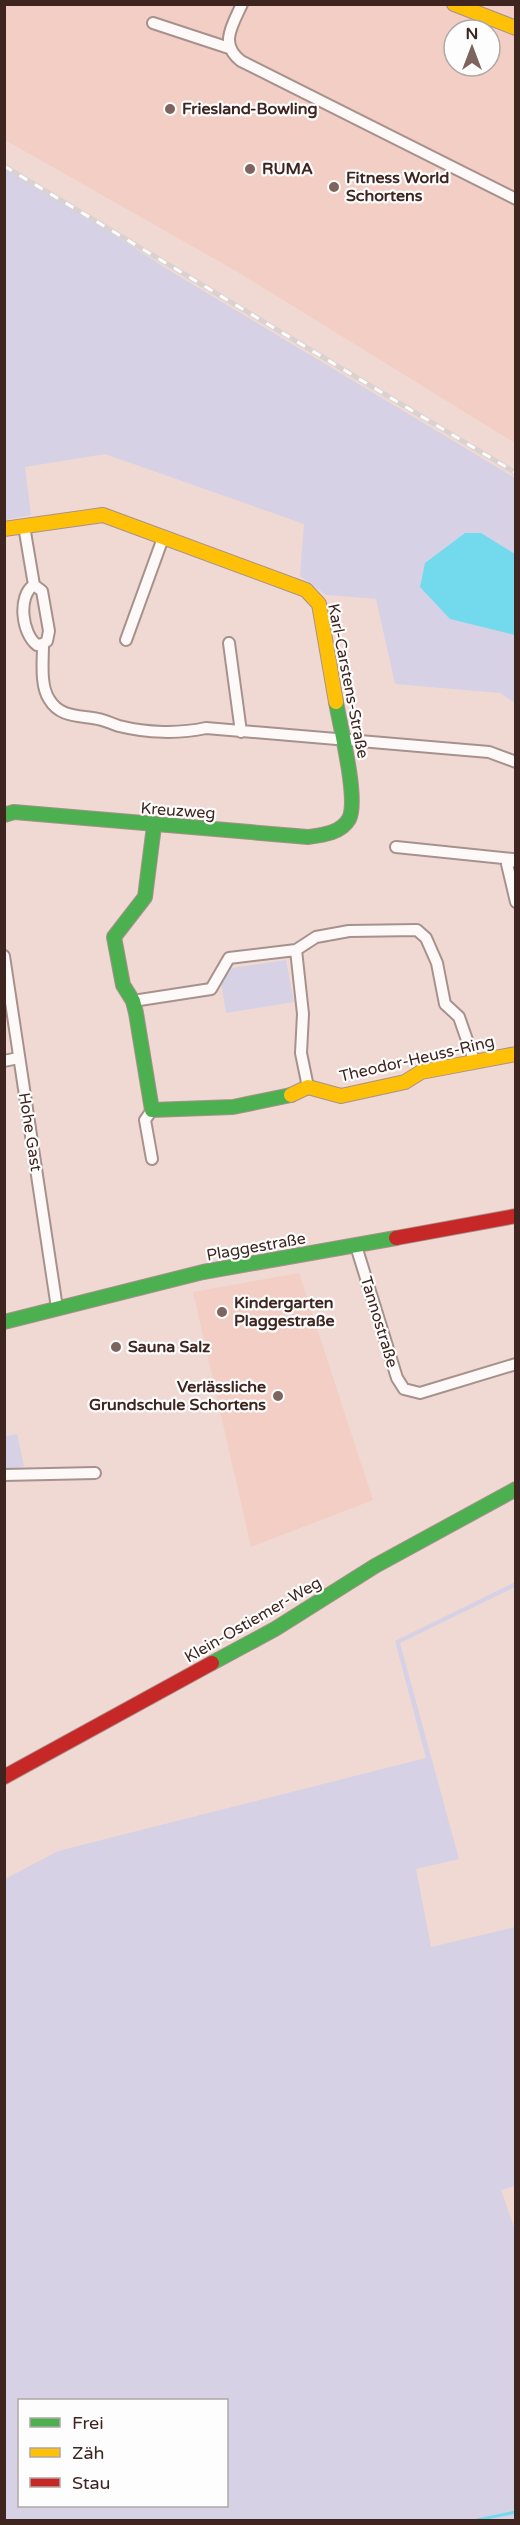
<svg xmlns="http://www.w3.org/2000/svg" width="520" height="2525" font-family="'Varela Round',sans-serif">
  <rect width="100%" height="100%" fill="#f0d9d3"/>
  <path fill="#f3cec5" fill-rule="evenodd" d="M5,5H515V443L236,271L5,140ZM454,30H490V66H454Z
    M299,1273L373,1500L251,1547L193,1292Z"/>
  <path fill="#d6d1e5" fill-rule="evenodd" d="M4,163L167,269L515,478V703L500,693L395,684L376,599L326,595L300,576L304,524L105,454L25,467L31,515L5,520Z
    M286,960L294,1002L226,1013L221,981L232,968Z
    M17,1434L24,1466L5,1471V1436Z
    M515,1582V1587L400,1643L459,1859L416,1869L431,1947L515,1927V2186L501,2190L515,2230V2520H5V1879L58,1851L426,1758L395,1641ZM226,2400V2506H20V2400Z"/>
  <path fill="#73daed" d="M465,533H481L515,554V635L450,619L420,587L425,563Z"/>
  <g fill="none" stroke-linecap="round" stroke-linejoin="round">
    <path stroke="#73daed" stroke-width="3" d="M477,2520L516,2512"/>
    <defs>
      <path id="street" d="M242,4C232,26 219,44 241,61L516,199
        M153,23L229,48
        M24,526L34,585L42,591L49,631L47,641L43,644C43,661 40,685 49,699C60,718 79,715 98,719C105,720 112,724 119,726C147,733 179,734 206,728L489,752L516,762
        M34,585C17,596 22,634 37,645L43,644
        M126,640L163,538
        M229,643L241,732
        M396,847L513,859
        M515,860L507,864L516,902
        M296,950L303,1014L301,1053L308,1087
        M4,956L57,1308
        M133,1001L211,989L229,958L296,950L316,937L349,931L417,930L426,938L437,963L445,1004L459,1017L474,1060
        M4,1061L18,1058
        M152,1110L145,1120L152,1159
        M356,1246L397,1378L404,1389L420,1393L516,1364
        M4,1475L95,1473"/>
      <path id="fast" d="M4,815L14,812L308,837C323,835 341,833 349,819C359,800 340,726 336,702
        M154,826L145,897L114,937L123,985L133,1001L136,1013L152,1110L233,1107L291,1095
        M4,1322L203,1272L396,1238
        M212,1663L275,1629L375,1566L516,1489"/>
      <path id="slow" d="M454,4L516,28
        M4,529L103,515L306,590L319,604L336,702
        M291,1095L308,1087L341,1096L405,1082L421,1072L516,1054"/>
      <path id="jam" d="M396,1238L516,1216
        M4,1777L212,1663"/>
    </defs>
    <use href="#street" stroke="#a7918c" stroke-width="14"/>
    <use href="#fast" stroke="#a7918c" stroke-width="16"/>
    <use href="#slow" stroke="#a7918c" stroke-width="16"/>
    <use href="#jam" stroke="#a7918c" stroke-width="16"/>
    <use href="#street" stroke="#fdf9f8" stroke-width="10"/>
    <use href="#fast" stroke="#4caf50" stroke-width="14"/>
    <use href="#slow" stroke="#ffc107" stroke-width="14"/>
    <use href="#jam" stroke="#c62828" stroke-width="14"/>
    <defs>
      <path id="rail" d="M4,166L516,473"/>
    </defs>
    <use href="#rail" stroke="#dad2d0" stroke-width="5"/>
    <use href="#rail" stroke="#fdfdfd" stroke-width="3" stroke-dasharray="9" stroke-linecap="butt"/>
  </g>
  <g fill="#7d645e" stroke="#fdfdfd" stroke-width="2">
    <circle cx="170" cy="109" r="6"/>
    <circle cx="250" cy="169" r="6"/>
    <circle cx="334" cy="187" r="6"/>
    <circle cx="222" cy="1312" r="6"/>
    <circle cx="116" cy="1347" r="6"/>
    <circle cx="278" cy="1396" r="6"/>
  </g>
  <g text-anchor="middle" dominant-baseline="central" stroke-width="4.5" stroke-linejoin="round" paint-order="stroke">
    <g font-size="16" font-weight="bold" fill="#3f251f" stroke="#fdfdfd" text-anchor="start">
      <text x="182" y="109">Friesland-Bowling</text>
      <text x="262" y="169">RUMA</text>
      <text x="346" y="178">Fitness World<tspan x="346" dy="18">Schortens</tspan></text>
      <text x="234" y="1303">Kindergarten<tspan x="234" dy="18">Plaggestraße</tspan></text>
      <text x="128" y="1347">Sauna Salz</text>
      <text x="266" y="1387" text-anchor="end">Verlässliche<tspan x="266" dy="18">Grundschule Schortens</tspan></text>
    </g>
    <g font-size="16" fill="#3f251f" stroke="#fdfdfd">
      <text transform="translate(348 681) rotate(79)">Karl-Carstens-Straße</text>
      <text transform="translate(178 811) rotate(4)">Kreuzweg</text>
      <text transform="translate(417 1059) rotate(-13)">Theodor-Heuss-Ring</text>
      <text transform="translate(30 1132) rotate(81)">Hohe Gast</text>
      <text transform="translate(256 1247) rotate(-10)">Plaggestraße</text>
      <text transform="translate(379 1322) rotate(73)">Tannostraße</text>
      <text transform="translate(253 1620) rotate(-30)">Klein-Ostiemer-Weg</text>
    </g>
  </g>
  <rect width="520" height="2525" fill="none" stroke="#3f251f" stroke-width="12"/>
  <rect x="18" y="2399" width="210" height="108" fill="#fdfdfd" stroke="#b1a7a4" stroke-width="1.5"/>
  <rect x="30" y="2418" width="30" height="9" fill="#4caf50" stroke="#b1a7a4" stroke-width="1.5"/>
  <text x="72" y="2429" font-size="18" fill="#3f251f">Frei</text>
  <rect x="30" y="2448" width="30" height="9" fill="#ffc107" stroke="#b1a7a4" stroke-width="1.5"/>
  <text x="72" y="2459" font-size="18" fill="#3f251f">Zäh</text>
  <rect x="30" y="2478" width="30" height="9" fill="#c62828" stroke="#b1a7a4" stroke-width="1.5"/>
  <text x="72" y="2489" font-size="18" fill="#3f251f">Stau</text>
  <g transform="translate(472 48)"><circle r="28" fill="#fdfdfd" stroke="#b1a7a4" stroke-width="1.5"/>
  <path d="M0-4.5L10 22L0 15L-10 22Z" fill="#7d645e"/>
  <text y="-9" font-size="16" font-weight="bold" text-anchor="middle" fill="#3f251f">N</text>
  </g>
</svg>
